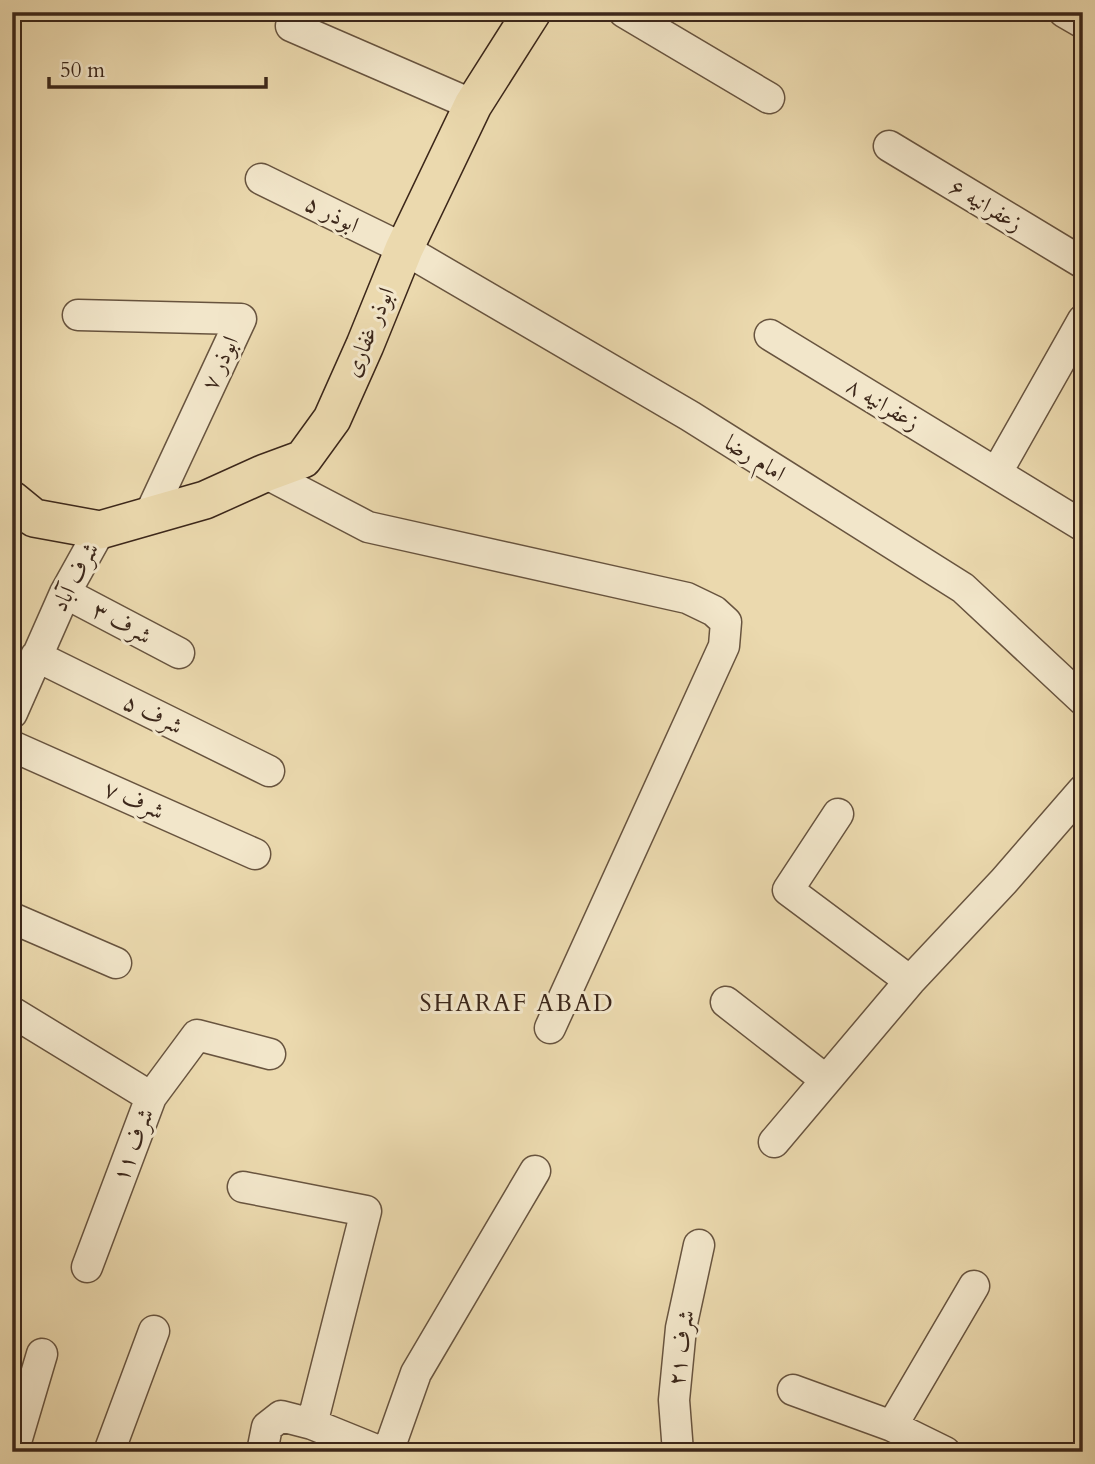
<svg xmlns="http://www.w3.org/2000/svg" width="1095" height="1464" font-family="Cardo,Amiri,serif">
  <rect width="100%" height="100%" fill="#ebd9ae"/>
  <filter id="stains"><feTurbulence type="fractalNoise" baseFrequency=".00286" numOctaves="4"/><feColorMatrix values="0 0 0 0 .2 0 0 0 0 .09 0 0 0 0 .02 0 0 0 .5 -.17"/></filter>
  <radialGradient id="worn" r=".72"><stop offset=".6" stop-color="#630" stop-opacity="0"/><stop offset="1" stop-color="#630" stop-opacity=".3"/></radialGradient>
  <g fill="none" stroke-linecap="round" stroke-linejoin="round">
    <defs>
      <path id="minor" d="M624,12L769,98
        M1064,12L1083,23
        M291,26L473,105
        M889,146L1083,263
        M261,179L404,249L690,416L963,588L1083,700
        M78,315L241,319L149,516
        M770,335L1083,526
        M997,472L1083,320
        M265,473L368,527L687,598L714,611L726,622L724,646L550,1028
        M65,593L179,653
        M36,656L269,771
        M12,713L65,593L100,530
        M12,746L255,854
        M838,814L788,890L910,981
        M12,918L116,963
        M726,1002L826,1080
        M12,1012L151,1097L87,1267
        M151,1097L197,1035L270,1054
        M774,1142L910,981L1004,881L1083,790
        M243,1187L366,1211L312,1424
        M793,1390L892,1426L945,1452
        M892,1426L974,1286
        M13,1452L42,1354
        M109,1452L154,1331
        M262,1452L267,1427L281,1416L312,1424L381,1452
        M388,1452L416,1373L535,1171
        M678,1452L674,1400L681,1328L699,1245"/>
      <path id="major" d="M12,500L34,518L100,530L205,500L265,473L303,459L332,419L365,345L404,249L473,105L532,12"/>
    </defs>
    <use href="#minor" stroke="#68543f" stroke-width="33"/>
    <use href="#major" stroke="#3c271a" stroke-width="40"/>
    <use href="#minor" stroke="#f2e6ca" stroke-width="30"/>
    <use href="#major" stroke="#ebd9ae" stroke-width="37"/>
  </g>
  <g text-anchor="middle" dominant-baseline="central" stroke-width="6" stroke-linejoin="round" paint-order="stroke">
    <g font-size="23" fill="#3c271a" stroke="#f2e6ca">
      <text transform="translate(986 205) rotate(31)">زعفرانیه ۶</text>
      <text transform="translate(332 214) rotate(26)">ابوذر ۵</text>
      <text transform="translate(369 332) rotate(-67)">ابوذر غفاری</text>
      <text transform="translate(220 363) rotate(-65)">ابوذر ۷</text>
      <text transform="translate(883 404) rotate(31)">زعفرانیه ۸</text>
      <text transform="translate(755 458) rotate(32)">امام رضا</text>
      <text transform="translate(75 577) rotate(-62)">شرف آباد</text>
      <text transform="translate(122 623) rotate(28)">شرف ۳</text>
      <text transform="translate(153 714) rotate(26)">شرف ۵</text>
      <text transform="translate(134 800) rotate(24)">شرف ۷</text>
      <text transform="translate(133 1145) rotate(-69)">شرف ۱۱</text>
      <text transform="translate(681 1348) rotate(-82)">شرف ۲۱</text>
    </g>
    <g font-size="24" letter-spacing="2" fill="#3c271a" stroke="#f2e6ca">
      <text x="517" y="1003">SHARAF ABAD</text>
    </g>
  </g>
  <rect width="1095" height="1464" fill="none" stroke="#ebd9ae" stroke-width="42"/>
  <rect x="14" y="14" width="1067" height="1436" fill="none" stroke="#3c271a" stroke-width="3.5"/>
  <rect x="21" y="21" width="1053" height="1422" fill="none" stroke="#3c271a" stroke-width="2"/>
  <path d="M49 77v10h217v-10" fill="none" stroke="#3c271a" stroke-width="3.5"/>
  <text x="60" y="77" font-size="21" fill="#3c271a" stroke="#f2e6ca" stroke-width="5" paint-order="stroke">50 m</text>
  <rect width="100%" height="100%" filter="url(#stains)"/>
  <rect width="100%" height="100%" fill="url(#worn)"/>
</svg>
